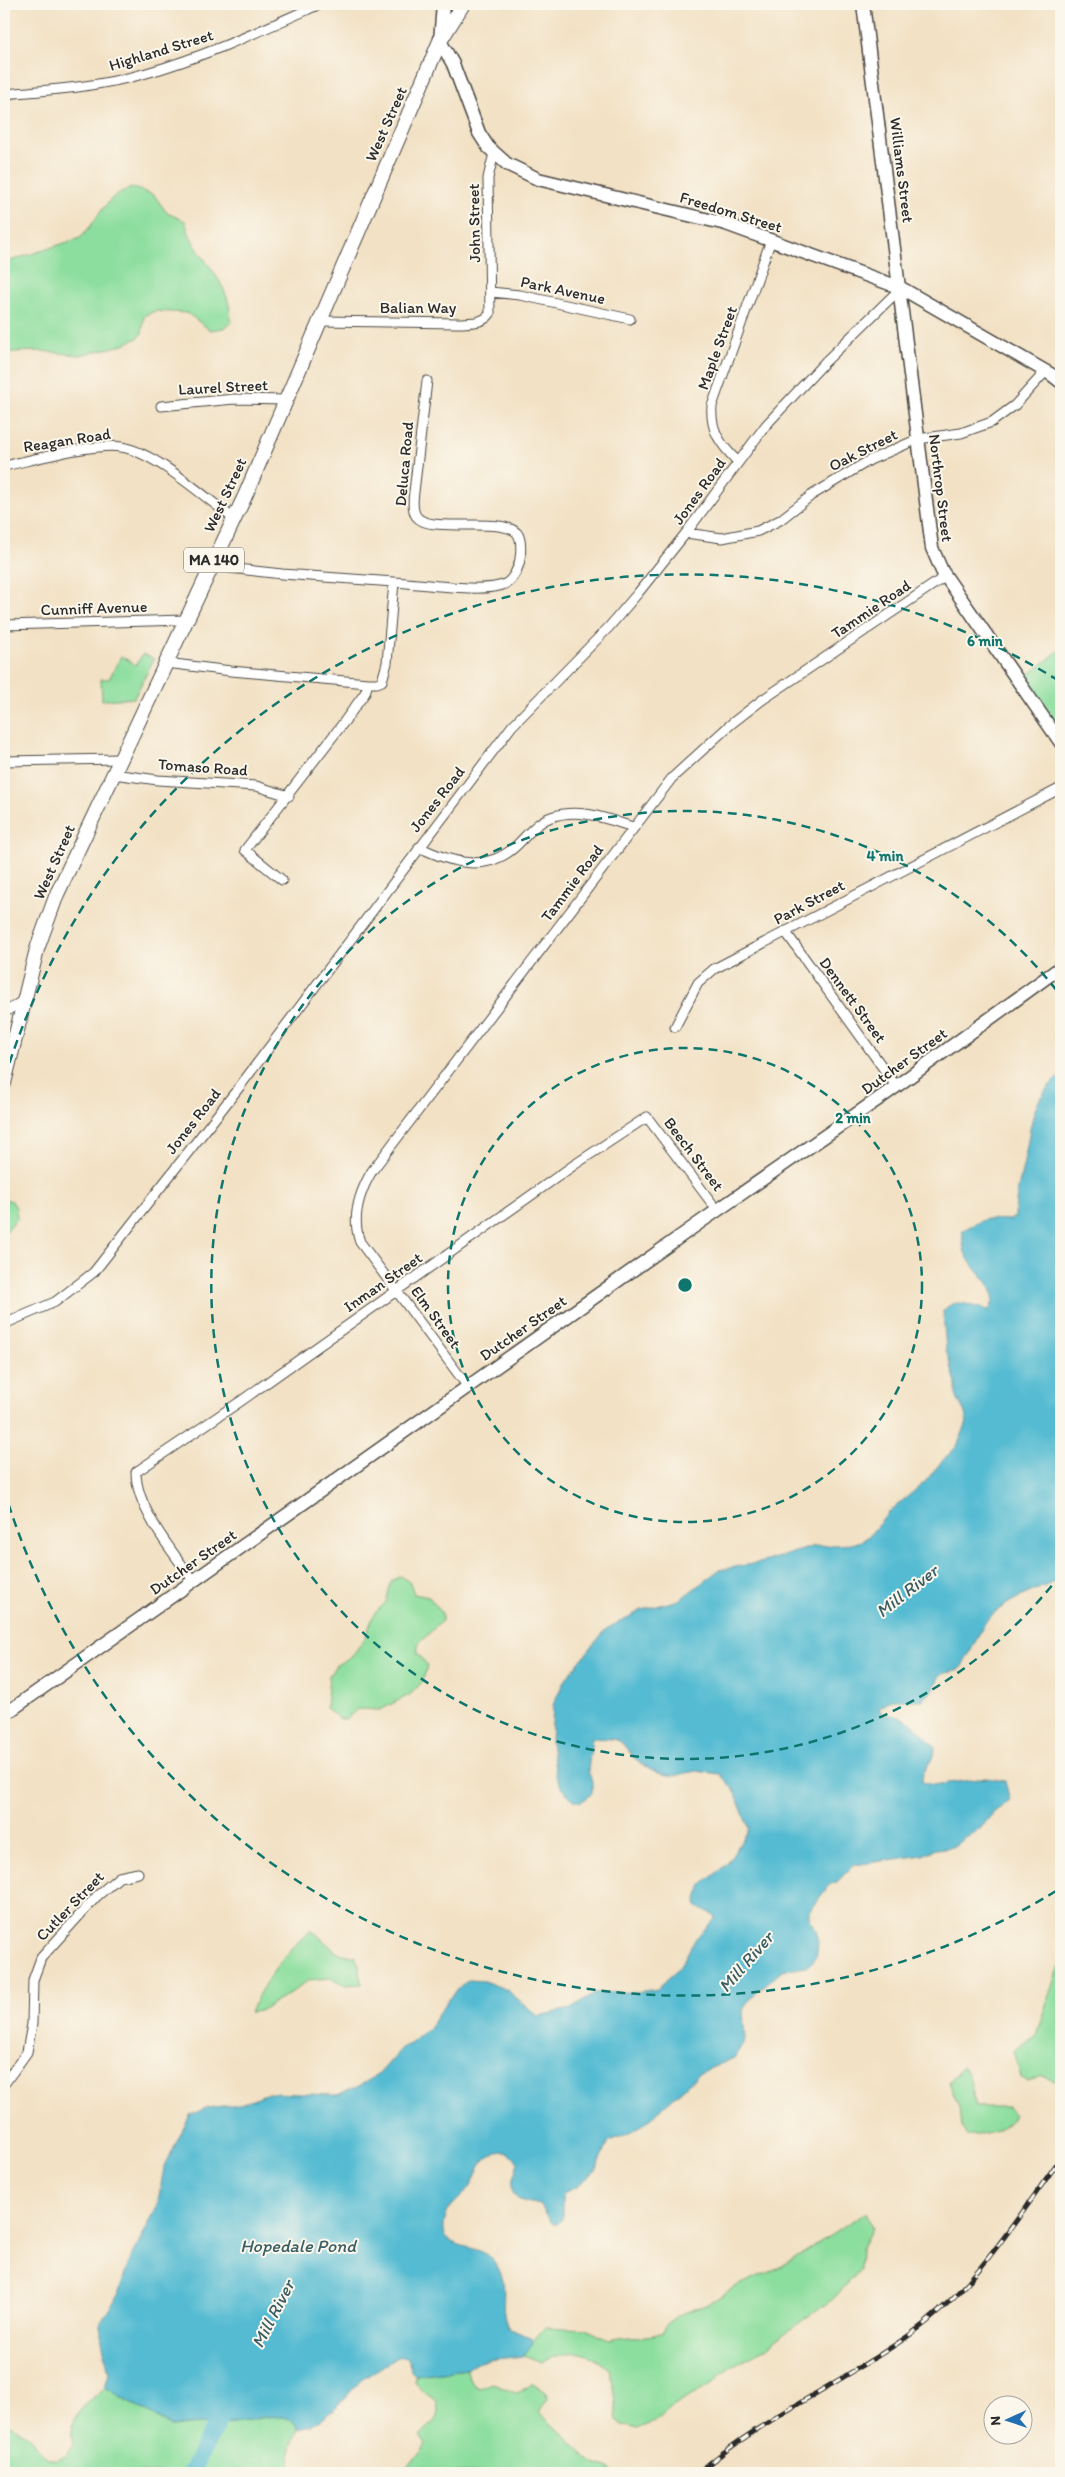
<svg xmlns="http://www.w3.org/2000/svg" width="1065" height="2477" font-family="Itim,sans-serif">
  <rect width="100%" height="100%" fill="#fbf7ec"/>
  <filter id="ink" filterUnits="userSpaceOnUse"><feTurbulence type="fractalNoise" baseFrequency=".02" numOctaves="2"/><feDisplacementMap in="SourceGraphic" scale="10" xChannelSelector="R" yChannelSelector="G"/><feConvolveMatrix kernelMatrix="1 2 1 2 8 2 1 2 1" color-interpolation-filters="sRGB"/></filter>
  <filter id="wash" filterUnits="userSpaceOnUse"><feTurbulence type="fractalNoise" baseFrequency=".0096" numOctaves="4" result="noise"/><feDisplacementMap in="SourceGraphic" scale="20" xChannelSelector="R" yChannelSelector="G"/><feGaussianBlur stdDeviation="1.12" result="paint"/><feColorMatrix in="noise" values="0 0 0 0 0 0 0 0 0 0 0 0 0 0 0 0 0 1.4 0 .05"/><feComposite in="paint" operator="in"/></filter>
  <g filter="url(#wash)">
    <rect width="100%" height="100%" fill="#f2e1c4"/>
    <path fill="#8cde9e" stroke="#5c8464" d="M133,188L154,195L167,213L185,221C195,261 231,276 231,323L224,328L210,330L187,313L155,311L144,316L142,333L138,338L119,346L80,355L40,351L12,352L4,359V263L80,238C98,222 106,192 133,188Z
      M1061,649V734L1023,679Z
      M143,654L154,659L134,698L102,700L101,679H109L121,656L136,665Z
      M4,1199L12,1201L16,1208L17,1218L4,1234Z
      M401,1576L410,1583L414,1594L429,1597L442,1613V1621L419,1643L417,1652L427,1665L423,1681L411,1694L380,1710L358,1709L346,1719H339L326,1708L329,1677L335,1666L352,1656L365,1638L374,1614L386,1602L391,1582Z
      M311,1929L336,1952L355,1957L359,1965L362,1984L346,1985L330,1978L309,1980L285,1997L259,2011L250,2013C262,1982 287,1952 311,1929Z
      M1061,1965V2080L1055,2081L1041,2076L1028,2082L1021,2078L1013,2051L1036,2035L1058,1968Z
      M962,2067C972,2074 972,2095 976,2107H1008L1015,2115C1004,2132 986,2136 966,2135L961,2126L959,2107L949,2083Z
      M866,2213L872,2227L861,2248L860,2270L837,2295L764,2349L730,2367L715,2382L671,2408L654,2422L638,2429L623,2425L617,2420L611,2370C581,2347 576,2349 541,2362L524,2355L532,2342L545,2327L586,2329L609,2340C627,2335 646,2339 663,2332L667,2324L676,2316L708,2304L736,2286L782,2266Z
      M467,2369C468,2380 471,2384 480,2388L493,2383L518,2393L533,2383L546,2392L547,2399L539,2410L540,2413L594,2464L611,2469L613,2473H400L422,2452L426,2445L420,2436C430,2424 441,2421 437,2403C429,2394 419,2391 414,2381L415,2375Z
      M105,2387L172,2427C193,2423 212,2425 233,2423C257,2420 269,2412 294,2420L298,2429C291,2445 286,2456 295,2473H4V2423C13,2426 23,2432 31,2439C40,2448 44,2465 60,2459C67,2456 70,2452 73,2445C67,2415 85,2406 105,2387Z"/>
    <path fill="#54bbd2" stroke="#40737e" d="M1061,1076V1579C1037,1590 1005,1600 987,1620C979,1631 965,1667 958,1670C953,1673 945,1672 940,1675L933,1690L923,1700H892L879,1708L883,1715C911,1715 916,1728 935,1746C936,1760 921,1769 922,1782L933,1785L986,1778L1005,1781L1010,1801L994,1812L980,1829L952,1847L936,1849L923,1855L854,1865L837,1882L830,1884L809,1911V1917L816,1929L818,1937L817,1953L813,1961L806,1967L782,1970L758,1991L746,2004L743,2011L745,2040L734,2058L700,2073L643,2125L623,2137L608,2142L595,2171L577,2187L563,2193V2216L558,2223H553L540,2205C534,2203 526,2203 520,2200C505,2193 515,2174 518,2162L509,2153C502,2151 494,2153 488,2157C478,2164 476,2178 470,2187C463,2197 450,2204 446,2216C444,2221 443,2229 445,2235C450,2248 481,2246 491,2258C515,2285 495,2304 509,2329L531,2337L533,2343L523,2356L479,2361L467,2369L415,2375L411,2371L410,2360L405,2356L397,2357L361,2380L337,2407L321,2419L311,2426L298,2429L293,2420C269,2412 257,2420 233,2423C212,2425 193,2423 172,2427L105,2387L109,2373L101,2336V2322L118,2295L128,2265L157,2207L164,2168L190,2115L206,2108L240,2104L268,2093L337,2095L359,2086L379,2074L403,2047L410,2044L429,2028L449,1998L468,1980L484,1981L507,1990L538,2016L571,2009L596,1993L636,1992L657,1989L679,1968L696,1938L715,1919L714,1915L697,1907L696,1902L702,1885L727,1864L749,1829L734,1790L720,1774L696,1771L673,1776L658,1773L638,1762L621,1742L614,1739L592,1738L588,1771L592,1781V1794L581,1802L574,1800L562,1789L556,1776L551,1742L553,1705L564,1681L606,1629L642,1610L679,1600L719,1570L763,1562L815,1546L852,1544L861,1541L868,1537L889,1512L925,1482L942,1461L957,1446L967,1423L965,1413L956,1395V1383L946,1350L943,1311C957,1295 972,1308 989,1310C1004,1289 976,1274 967,1257C963,1250 962,1238 963,1230L985,1219L1009,1220L1015,1217C1015,1196 1021,1178 1025,1157C1031,1126 1032,1095 1061,1076Z"/>
    <g fill="none" stroke-linecap="round" stroke-linejoin="round">
      <path stroke="#54bbd2" stroke-width="18" d="M191,2473L227,2403"/>
    </g>
  </g>
  <g filter="url(#ink)">
    <g fill="none" stroke-linecap="round" stroke-linejoin="round">
      <defs>
        <path id="street" d="M4,94C50,90 98,87 143,74C204,57 262,30 320,4
          M490,292L520,295L630,319
          M321,321L459,323C471,322 482,324 490,314L488,178L494,153
          M161,406L234,399L287,400
          M738,462C721,445 710,431 712,406L771,240
          M4,466C32,460 96,442 121,447C155,452 206,498 234,519
          M686,533L722,538L758,531L780,520L812,495L870,460L918,439L961,433L992,422L1015,405L1046,371
          M394,582C419,583 485,594 505,584C513,580 519,567 520,559C521,551 522,539 517,533C500,515 424,536 415,514C412,507 413,499 414,492L427,381
          M4,625L186,620
          M166,663L231,671L368,683H377L382,681L387,663L394,582L282,574L211,566
          M4,761L120,759
          M113,774L158,780L256,786L289,796
          M419,847C452,863 488,874 518,844C528,834 537,822 551,817C579,807 607,819 633,827
          M282,880L245,850L344,722L365,693L368,683
          M785,931L896,1086
          M4,1013L22,1001
          M675,1027L698,983L714,969L1061,788
          M4,1324L55,1302L94,1272L237,1090L512,726L609,627L638,593L686,533L766,425L825,362L901,288
          M468,1387L360,1242C351,1217 359,1193 372,1171L672,778L731,724L762,700L946,576
          M194,1581C173,1553 136,1508 136,1472L241,1401L574,1165L647,1117L717,1210
          M4,2084L27,2052L32,2024L33,1980L41,1958L96,1897L119,1877L138,1873"/>
        <path id="secondary" d="M443,4L440,41L453,64L479,133L488,147L507,164L538,179L726,224L901,288L1052,375L1061,382
          M863,4L932,548L942,571L1061,743
          M4,1715L702,1221L887,1093L1061,967"/>
        <path id="primary" d="M4,1083L37,949L57,894L245,496L440,41L463,4"/>
      </defs>
      <use href="#street" stroke="#494642" stroke-width="11"/>
      <use href="#secondary" stroke="#494642" stroke-width="15"/>
      <use href="#primary" stroke="#494642" stroke-width="16"/>
      <use href="#street" stroke="#fff" stroke-width="9"/>
      <use href="#secondary" stroke="#fff" stroke-width="12"/>
      <use href="#primary" stroke="#fff" stroke-width="14"/>
      <defs>
        <path id="rail" d="M698,2473C762,2418 842,2383 911,2334C974,2289 1016,2220 1061,2158"/>
      </defs>
      <use href="#rail" stroke="#2b2b2b" stroke-width="5"/>
      <use href="#rail" stroke="#fbf7ec" stroke-width="3" stroke-dasharray="9" stroke-linecap="butt"/>
    </g>
  </g>
  <g fill="none" stroke="#0f766e" stroke-width="2.5" stroke-dasharray="9 6">
    <circle cx="685" cy="1285" r="237"/>
    <path d="M1061 1574A474 474 0 1 1 1061 996"/>
    <path d="M1056 1891A711 711 0 0 1 5 1493M5 1077A711 711 0 0 1 1056 679"/>
  </g>
  <g text-anchor="middle" dominant-baseline="central" stroke-width="4" stroke-linejoin="round" paint-order="stroke">
    <rect fill="#fbf7ec" stroke="#696865" stroke-width="1" x="184" y="547.5" width="60" height="25" rx="4"/>
    <g font-size="15" font-weight="bold" fill="#2b2b2b">
      <text x="214" y="560">MA 140</text>
    </g>
    <g font-size="16" fill="#2b2b2b" stroke="#fbf7ec">
      <text transform="translate(161 50) rotate(-17)">Highland Street</text>
      <text transform="translate(386 124) rotate(-66)">West Street</text>
      <text transform="translate(902 170) rotate(83)">Williams Street</text>
      <text transform="translate(731 212) rotate(17)">Freedom Street</text>
      <text transform="translate(474 223) rotate(-91)">John Street</text>
      <text transform="translate(563 290) rotate(12)">Park Avenue</text>
      <text x="418" y="307">Balian Way</text>
      <text transform="translate(717 348) rotate(-70)">Maple Street</text>
      <text transform="translate(223 387) rotate(-3)">Laurel Street</text>
      <text transform="translate(67 440) rotate(-9)">Reagan Road</text>
      <text transform="translate(863 450) rotate(-27)">Oak Street</text>
      <text transform="translate(404 464) rotate(-85)">Deluca Road</text>
      <text transform="translate(941 488) rotate(83)">Northrop Street</text>
      <text transform="translate(699 491) rotate(-54)">Jones Road</text>
      <text transform="translate(225 495) rotate(-65)">West Street</text>
      <text transform="translate(94 608) rotate(-2)">Cunniff Avenue</text>
      <text transform="translate(871 609) rotate(-34)">Tammie Road</text>
      <text transform="translate(203 767) rotate(4)">Tomaso Road</text>
      <text transform="translate(437 799) rotate(-52)">Jones Road</text>
      <text transform="translate(54 862) rotate(-66)">West Street</text>
      <text transform="translate(572 883) rotate(-53)">Tammie Road</text>
      <text transform="translate(809 902) rotate(-28)">Park Street</text>
      <text transform="translate(853 1000) rotate(54)">Dennett Street</text>
      <text transform="translate(904 1061) rotate(-36)">Dutcher Street</text>
      <text transform="translate(193 1121) rotate(-52)">Jones Road</text>
      <text transform="translate(694 1154) rotate(53)">Beech Street</text>
      <text transform="translate(383 1282) rotate(-35)">Inman Street</text>
      <text transform="translate(436 1317) rotate(54)">Elm Street</text>
      <text transform="translate(523 1328) rotate(-35)">Dutcher Street</text>
      <text transform="translate(193 1562) rotate(-35)">Dutcher Street</text>
      <text transform="translate(70 1906) rotate(-46)">Cutler Street</text>
    </g>
    <g font-size="18" font-style="italic" fill="#395d65" stroke="#fbf7ec">
      <text transform="translate(907 1591) rotate(-38)">Mill River</text>
      <text transform="translate(746 1962) rotate(-49)">Mill River</text>
      <text x="298" y="2246">Hopedale Pond</text>
      <text transform="translate(273 2314) rotate(-63)">Mill River</text>
    </g>
  </g>
  <circle cx="685" cy="1285" r="8" fill="#0f766e" stroke="#fbf7ec" stroke-width="2.5"/>
  <g font-size="15" text-anchor="middle" font-weight="bold" fill="#0f766e" stroke="#fbf7ec" stroke-width="4" stroke-linejoin="round" paint-order="stroke">
    <text x="985" y="646">6 min</text>
    <text x="885" y="861">4 min</text>
    <text x="853" y="1123">2 min</text>
  </g>
  <rect width="1065" height="2477" fill="none" stroke="#fbf7ec" stroke-width="20"/>
  <g transform="translate(1008 2420) rotate(267)"><circle r="24" fill="#fbf7ec" stroke="#a8a59f"/>
  <path d="M0-4L9 19L0 12L-9 19Z" fill="#1f6fb2"/>
  <text y="-8" font-size="14" font-weight="bold" text-anchor="middle" fill="#2b2b2b">N</text>
  </g>
</svg>
